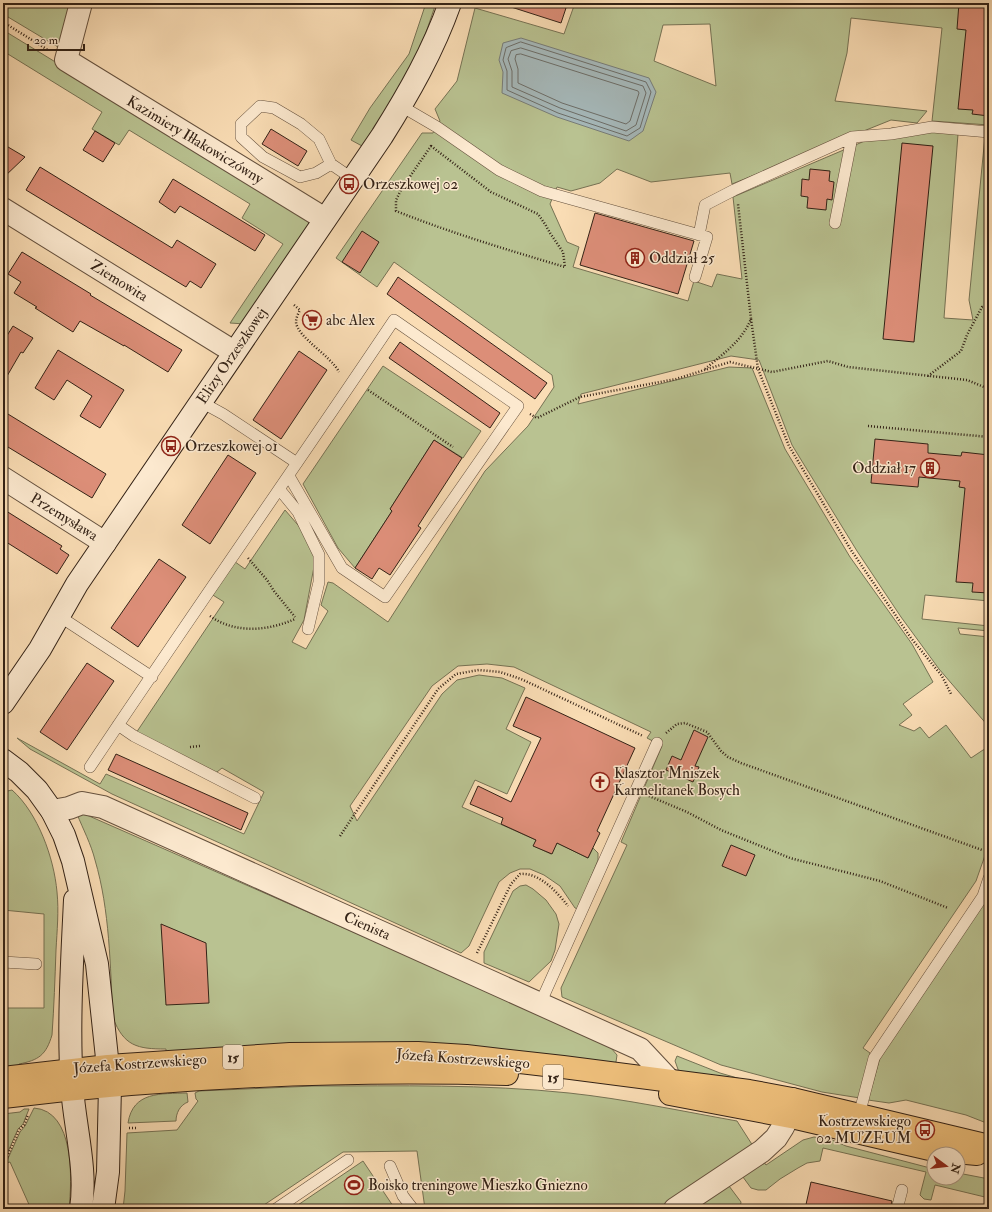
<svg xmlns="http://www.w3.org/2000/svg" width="992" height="1212" font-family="'IM FELL Double Pica',serif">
  <rect width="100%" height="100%" fill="#faddb5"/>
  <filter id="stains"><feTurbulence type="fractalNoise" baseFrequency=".005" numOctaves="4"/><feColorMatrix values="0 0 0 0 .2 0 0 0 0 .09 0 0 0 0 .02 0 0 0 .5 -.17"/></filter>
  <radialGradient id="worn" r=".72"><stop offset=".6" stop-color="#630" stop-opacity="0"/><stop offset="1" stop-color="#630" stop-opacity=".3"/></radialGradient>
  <path fill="#b9c291" stroke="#767254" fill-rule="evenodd" d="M3,3H76L63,50L3,14Z
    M426,3H436L415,65L362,146L351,140L370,108L409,54Z
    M575,3H989V125L932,121L942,28L851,18L847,53L835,101L927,111L917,123L891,120L732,184L730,173L651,182L617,169L600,183L571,191L557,187L550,204L567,242L579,247L573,267L688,301L694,281L712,287L717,274L742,279L733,197L860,143L892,128L958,134L944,318L973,320L969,300L985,136H989L988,306H989V601L925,595L922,619L989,626V631L958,628L960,634L989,637V727L939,669L901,617L857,551L792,445L759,360L731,356L581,394L578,404L729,367L752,368L785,449L850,557L912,644L933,682L903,704L912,715L899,725L914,731L920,727L929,738L946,725L971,758L983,750L989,748V844L976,881L863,1048L870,1053L860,1098L822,1092L721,1065L562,997L561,988L627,845L621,842L662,746L647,738L651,732L514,667L487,664L458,666L432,686L350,806L357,821L442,694L457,680L479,675L502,678L525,688L506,729L531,742L507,794L475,780L462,807L536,840L534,846L551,854L557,843L588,858L593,848L598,853V860L578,909L575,908L560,886L544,875L530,869H520L510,873L499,882L469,946L461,953L112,794L30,749L17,738L100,784L106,774L244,834L264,792L222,768L212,776L134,736L224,602L208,592L231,559L245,569L285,510L304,532L316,556L304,620L292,642L306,649L328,611L321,605L328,582L333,583L388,622L485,471L528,426L554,387L552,375L394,262L377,287L336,258L422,133H433L440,121L435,109L457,81L475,8L564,34ZM710,24L716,86L654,61L663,25Z
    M3,30L306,215L310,219L309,228L245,324L230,323L283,244L242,218L250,204L129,130L119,145L92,129L102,112L3,51Z
    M383,366L481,431L463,458L434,440L390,509L392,511L355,568L338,548L303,484Z
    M12,790C38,813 54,858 57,892C59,911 57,931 56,950C55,978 54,1007 52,1035C46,1055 39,1060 19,1064L18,1071L3,1073V1008H44V914L3,910V792Z
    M80,812L590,1036L611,1048L617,1055L616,1062L611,1064L166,1054V1049C137,1049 124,1046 113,1018C110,965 110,911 95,860C91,844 83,829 77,814Z
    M526,885L533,889L546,900L556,914L559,924L555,950L551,961L529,982L484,963V952L513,891L520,886Z
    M989,893V1124L966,1115L906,1100L889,1103L868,1100L880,1058Z
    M677,1056L720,1073L772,1088L679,1072L675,1061Z
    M314,1086C399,1086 484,1084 569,1093C625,1099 681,1111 737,1121L753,1146L659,1209H425L417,1151L343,1152L258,1209H123L125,1191L127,1133L177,1130L198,1101L196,1099L195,1093L199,1091Z
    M187,1093L188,1102C180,1105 176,1113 176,1121L128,1123C133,1091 161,1094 187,1093Z
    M34,1108C75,1111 72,1180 69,1209H31L10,1162L6,1163L20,1132L25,1126Z
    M24,1109H29L23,1124L18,1129L3,1163V1114L20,1112Z
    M814,1137L832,1140L846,1146L934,1169V1178H958V1173L989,1179V1198L935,1185L931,1200L924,1199L920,1195L926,1172L823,1148L820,1161L807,1163L798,1168L780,1179L766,1190H758L751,1188L740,1173L761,1158L766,1165L803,1140Z
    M363,1161L395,1209H292Z
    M726,1182L741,1202L740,1209H685Z"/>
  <path fill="#a5b8ba" stroke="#777c78" d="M521,38L649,78L656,92L643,131L629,141L557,117L502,93L503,72L499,60L503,43Z"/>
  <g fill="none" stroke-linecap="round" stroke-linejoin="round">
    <path stroke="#6c6d68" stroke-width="1" d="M521,42L646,82L651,92L640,128L627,136L558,113L507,90V71L503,60L506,48Z
      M521,48L643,86L646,93L636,125L626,131L560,108L512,87V71L508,59L511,51Z
      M521,54L638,91L639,93L630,121L626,124L562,103L518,83V69L515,59L516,55Z"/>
  </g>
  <path fill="#dc8e78" stroke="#332216" d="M508,3H551L566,8L561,23L508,6Z
    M959,3H986L985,8H989V116L972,114L973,110L958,109L966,30L957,29Z
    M271,129L307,151L298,166L262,144Z
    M95,131L115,143L103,162L83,150Z
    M902,143L933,146L914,342L883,339Z
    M3,144L25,157L3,178Z
    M40,167L172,248L177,240L216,264L201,288L190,281L186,287L26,190Z
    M810,169L830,171L829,181L834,182L832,200L827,199L826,210L807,208L808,197L801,196L802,179L809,180Z
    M173,179L265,235L255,251L180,206L175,213L159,202Z
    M595,213L694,241L678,294L580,265Z
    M362,231L379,242L360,273L342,262Z
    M22,252L91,294L90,295L182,350L168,372L124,345V346L80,321L73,332L35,308L37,307L14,293L21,282L8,274Z
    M398,277L547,383L535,399L387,294Z
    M13,326L33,338L23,353L21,352L3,383V342Z
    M400,342L500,413L490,428L389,358Z
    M58,350L124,390L100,428L80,416L92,396L67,380L54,400L35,388Z
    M299,351L327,370L281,439L253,420Z
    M3,411L106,474L92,498L3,444Z
    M875,439L928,444V453L961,456L962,452L989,455L986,490L989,491V593L972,592L973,583L956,582L965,488L959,487L960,481L919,477L918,487L871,483Z
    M434,440L462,458L418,526L421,528L390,575L379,568L372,579L355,568L392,511L390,509Z
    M228,455L256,473L210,544L182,525Z
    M3,509L62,546L60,549L69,555L57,574L3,540Z
    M159,559L186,577L138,647L111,628Z
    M87,663L114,681L67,750L40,732Z
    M526,697L635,748L597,831L600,833L588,858L557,843L552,854L533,846L536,840L501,824L503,818L470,804L478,786L511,802L541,738L513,726Z
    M694,730L708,737L695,766L699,767L693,782L666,770L672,756L681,760Z
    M116,754L248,813L241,830L108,770Z
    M731,845L755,855L746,876L722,866Z
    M161,924L206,943L209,1003L166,1005Z
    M811,1182L892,1201L890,1209H805Z"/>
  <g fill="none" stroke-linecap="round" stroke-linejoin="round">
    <defs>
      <path id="lane" d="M401,106L437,127L499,170L542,191L707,237L695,277
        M331,164L316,173L300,177L263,157L241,137V124L260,106L274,108L301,124L319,139L331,164L353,179
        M835,223L852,137
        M699,235L705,205L734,190L852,137L891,134L932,127L989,132
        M201,402L223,414L297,463
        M280,490L298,512L319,555V582L308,629
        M59,616L152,677
        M118,725L134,736L255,798
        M90,767C190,617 294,469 394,320L518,406L385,597L342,568L289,476
        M3,962L36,964
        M540,1004L657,743
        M859,1115L874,1058L983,896L989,878
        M390,1166L403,1196L413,1209
        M276,1209L348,1160
        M897,1209L902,1190"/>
      <path id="street" d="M81,3L66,60L325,219
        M3,209L234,352
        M3,478L105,543
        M52,811L69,808L82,803L103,807L640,1049L669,1080
        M675,1209L762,1151L776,1138L783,1127L788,1117L792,1099"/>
      <path id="secondary" d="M3,703L40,649L77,584L382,136C409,93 433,51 450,3
        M3,760L19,772L37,790L52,811L64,835L73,861L97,964L110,1086L108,1172L103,1209
        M75,900C72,963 68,1026 72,1088C75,1128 87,1169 81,1209"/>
      <path id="primary" d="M3,1078L108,1066L290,1054L418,1053L466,1056L563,1067L749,1091L792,1099L989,1146
        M670,1094L796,1118L934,1150L977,1154
        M3,1097C170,1077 339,1069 507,1074"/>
    </defs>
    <use href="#lane" stroke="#65513e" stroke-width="12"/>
    <use href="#street" stroke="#65513e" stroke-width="24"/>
    <use href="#secondary" stroke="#332216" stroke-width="24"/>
    <use href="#primary" stroke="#332216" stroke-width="24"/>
    <path stroke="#332216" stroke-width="2.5" stroke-dasharray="1 2" stroke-linecap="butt" d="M3,22L48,50
      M431,146L491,192L538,214L545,224L550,233L563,252L565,267C508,250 451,233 396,211V200L402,188Z
      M294,305L300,310C298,314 296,318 296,322C297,337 331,356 339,372
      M751,319L758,369L789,446L851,550L911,638L942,676L951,694
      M705,369C723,354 742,341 751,319L738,204
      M928,376L961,351L967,335L982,307L989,306
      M368,390L453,447
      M530,414L537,418L580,397L676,379L730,362L772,372L828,361L848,367L967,380L989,389
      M868,426L989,437
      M248,558L267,580L274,591L295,617
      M210,616C235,634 268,631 295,619
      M666,733L677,724L685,723L707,732L721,751L728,757L741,763L982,850
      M190,747L200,746
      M649,796L687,812L721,830L790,858L880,881L948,908
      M340,836L438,689L456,674L479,670L500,672L521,679L643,736
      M477,953L511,884L520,874C539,872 557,892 568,906
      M129,1128H136
      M6,1183L4,1164L19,1130L24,1125L28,1115"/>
    <use href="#lane" stroke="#fce9cf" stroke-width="11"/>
    <use href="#street" stroke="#fce9cf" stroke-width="22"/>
    <use href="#secondary" stroke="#fce9cf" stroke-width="22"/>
    <use href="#primary" stroke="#edbe7a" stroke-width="22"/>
  </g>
  <defs>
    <symbol id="bus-ring" viewBox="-11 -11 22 22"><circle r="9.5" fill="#fce9cf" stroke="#8f2418" stroke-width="1.5"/><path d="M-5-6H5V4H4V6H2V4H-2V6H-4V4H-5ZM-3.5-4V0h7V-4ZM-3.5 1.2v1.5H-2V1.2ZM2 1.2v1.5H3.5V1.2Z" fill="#8f2418"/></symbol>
    <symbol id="building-ring" viewBox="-11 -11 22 22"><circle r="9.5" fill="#fce9cf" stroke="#8f2418" stroke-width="1.5"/><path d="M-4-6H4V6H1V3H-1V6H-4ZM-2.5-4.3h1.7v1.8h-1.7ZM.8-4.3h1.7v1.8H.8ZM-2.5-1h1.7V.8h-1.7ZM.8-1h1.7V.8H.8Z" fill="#8f2418"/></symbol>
    <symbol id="supermarket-ring" viewBox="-11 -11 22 22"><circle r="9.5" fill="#fce9cf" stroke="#8f2418" stroke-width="1.5"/><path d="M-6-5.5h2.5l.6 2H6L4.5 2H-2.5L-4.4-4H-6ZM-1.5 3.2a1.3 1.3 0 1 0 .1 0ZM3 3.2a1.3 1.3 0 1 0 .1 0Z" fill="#8f2418"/></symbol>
    <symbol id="church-ring" viewBox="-11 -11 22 22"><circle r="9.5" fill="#fce9cf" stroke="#8f2418" stroke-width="1.5"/><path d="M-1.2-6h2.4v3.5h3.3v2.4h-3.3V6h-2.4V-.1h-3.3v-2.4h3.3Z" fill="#8f2418"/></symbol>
    <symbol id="stadium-ring" viewBox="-11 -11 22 22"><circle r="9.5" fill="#fce9cf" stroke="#8f2418" stroke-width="1.5"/><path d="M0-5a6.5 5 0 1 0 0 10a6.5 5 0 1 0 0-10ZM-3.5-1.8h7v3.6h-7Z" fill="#8f2418"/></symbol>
  </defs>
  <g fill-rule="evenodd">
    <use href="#bus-ring" x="338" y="173" width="22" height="22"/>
    <use href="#building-ring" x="624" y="247" width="22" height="22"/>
    <use href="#supermarket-ring" x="301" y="309" width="22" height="22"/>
    <use href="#bus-ring" x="160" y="435" width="22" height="22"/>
    <use href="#building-ring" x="919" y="457" width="22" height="22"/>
    <use href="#church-ring" x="589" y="771" width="22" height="22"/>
    <use href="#bus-ring" x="914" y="1119" width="22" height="22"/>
    <use href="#stadium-ring" x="343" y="1174" width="22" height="22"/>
  </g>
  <g text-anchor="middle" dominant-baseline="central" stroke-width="3" stroke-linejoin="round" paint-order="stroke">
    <g fill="#fce9cf" stroke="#6f5e4e" stroke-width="1">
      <rect x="223" y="1045" width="20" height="24" rx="3"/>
      <rect x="543" y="1065" width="20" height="24" rx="3"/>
    </g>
    <g font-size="14" font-weight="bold" fill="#332216">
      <text x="233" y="1057">15</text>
      <text x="553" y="1077">15</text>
    </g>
    <g font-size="15" fill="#332216" stroke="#fce9cf">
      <text transform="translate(195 140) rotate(31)">Kazimiery Iłłakowiczówny</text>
      <text transform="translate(119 281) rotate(32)">Ziemowita</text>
      <text transform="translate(232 356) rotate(-56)">Elizy Orzeszkowej</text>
      <text transform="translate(64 517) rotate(32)">Przemysława</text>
      <text transform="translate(367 926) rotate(24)">Cienista</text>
      <text transform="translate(463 1059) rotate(4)">Józefa Kostrzewskiego</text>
      <text transform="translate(140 1064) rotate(-4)">Józefa Kostrzewskiego</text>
    </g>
    <g font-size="15" fill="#332216" stroke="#fce9cf" text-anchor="start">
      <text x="363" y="184">Orzeszkowej 02</text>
      <text x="649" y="258">Oddział 25</text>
      <text x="326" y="320">abc Alex</text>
      <text x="185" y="446">Orzeszkowej 01</text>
      <text x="916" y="468" text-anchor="end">Oddział 17</text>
      <text x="614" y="773">Klasztor Mniszek<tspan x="614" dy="17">Karmelitanek Bosych</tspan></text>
      <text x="911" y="1121" text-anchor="end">Kostrzewskiego<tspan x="911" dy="17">02 MUZEUM</tspan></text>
      <text x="368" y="1185">Boisko treningowe Mieszko Gniezno</text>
    </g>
  </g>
  <rect width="992" height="1212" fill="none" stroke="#faddb5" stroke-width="16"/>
  <rect x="4" y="4" width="984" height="1204" fill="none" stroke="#332216" stroke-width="2"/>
  <rect x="8" y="8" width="976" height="1196" fill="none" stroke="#332216"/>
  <g transform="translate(946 1166) rotate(105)"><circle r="19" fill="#fce9cf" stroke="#ac9985"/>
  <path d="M0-3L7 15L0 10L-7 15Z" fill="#8f2418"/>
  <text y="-6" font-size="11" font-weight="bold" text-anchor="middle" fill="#332216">N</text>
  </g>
  <path d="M28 44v6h56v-6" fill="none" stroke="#332216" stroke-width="2"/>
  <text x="34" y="44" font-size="12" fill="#332216" stroke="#fce9cf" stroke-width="3" paint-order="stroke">20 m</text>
  <rect width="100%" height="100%" filter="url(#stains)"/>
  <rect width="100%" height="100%" fill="url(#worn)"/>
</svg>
